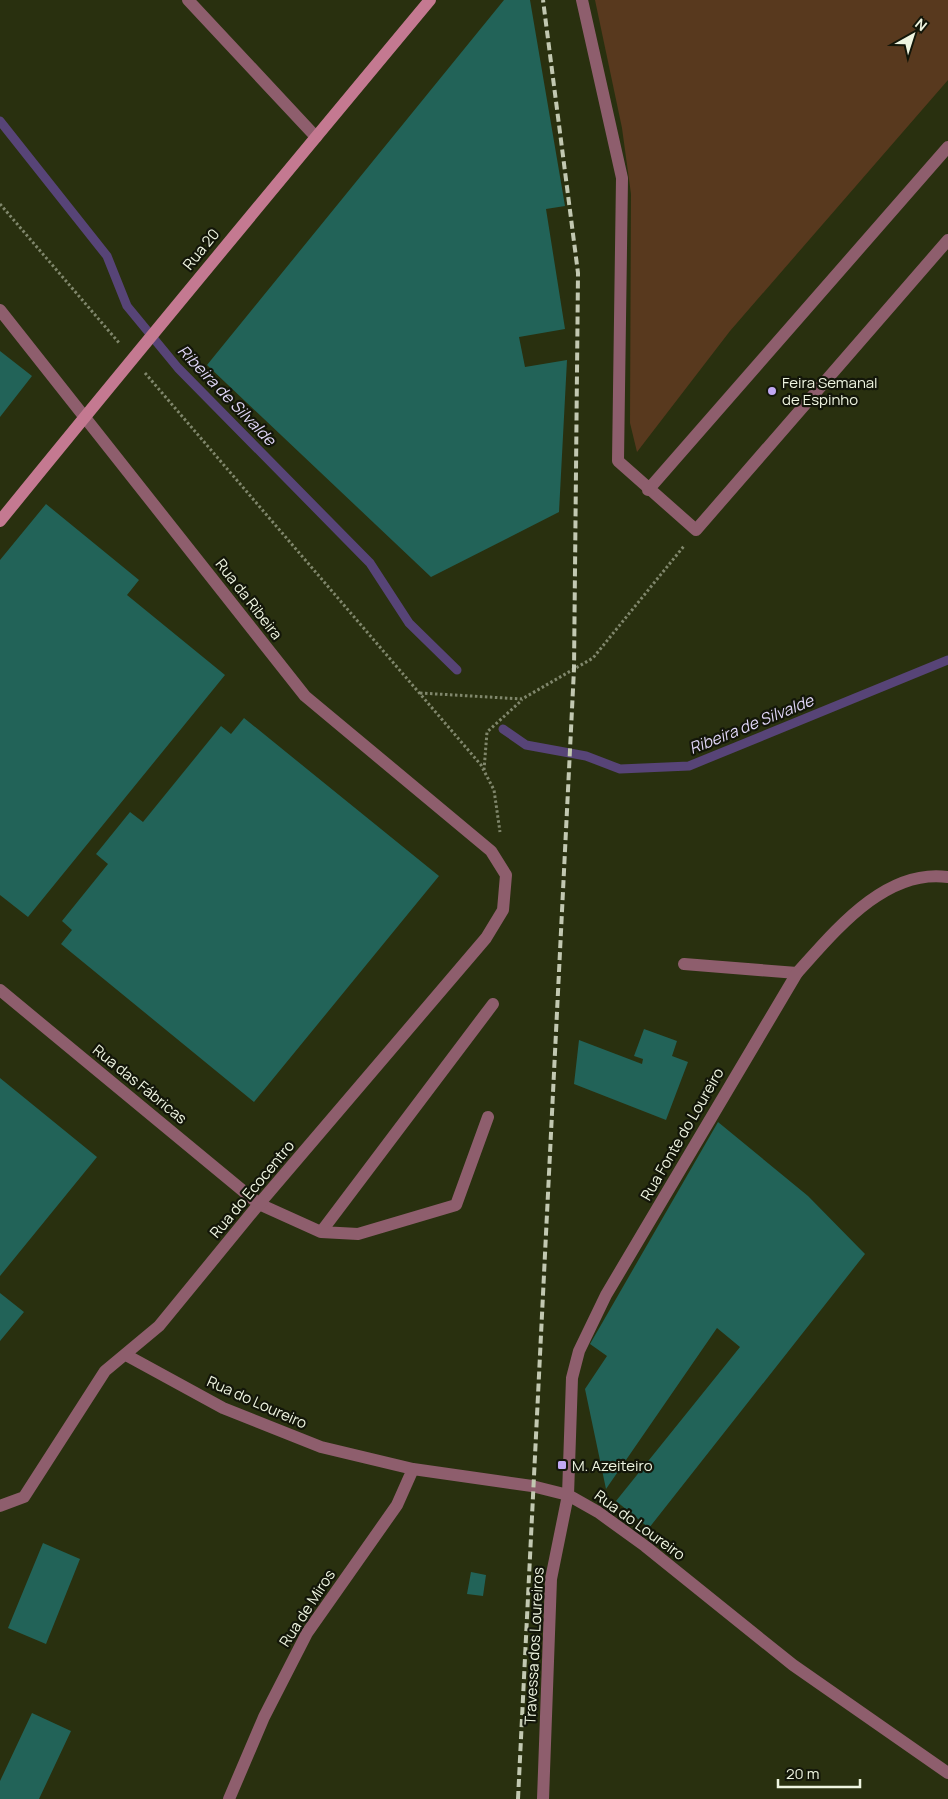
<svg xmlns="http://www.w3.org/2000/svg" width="948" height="1799" font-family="Manrope,sans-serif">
  <rect width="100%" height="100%" fill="#29300f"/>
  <path fill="#58391e" d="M595,0H948V80L730,331L637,452L630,423L631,194L622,128Z"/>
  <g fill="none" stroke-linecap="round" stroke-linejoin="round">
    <path stroke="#574477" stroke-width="9" d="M0,121L107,256L127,306L178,368L370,563L409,623L457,670
      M503,729L526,745L586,756L620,769L689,766L948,660"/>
  </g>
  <path fill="#226358" d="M504,0H530L565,206L546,209L565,329L519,337L525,367L567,360L559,512L431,577L207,365Z
    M0,351L32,376L0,417Z
    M46,504L139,580L127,595L225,675L28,917L0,895V560Z
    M244,718L439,876L254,1102L61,944L72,930L62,921L108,864L96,854L130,812L143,822L221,726L231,734Z
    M644,1029L677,1041L672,1056L688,1062L666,1120L574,1084L579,1040L642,1064L643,1059L634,1056Z
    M0,1078L97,1157L0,1276Z
    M718,1122L808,1196L865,1254L649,1528L616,1501L740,1347L717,1328L606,1489L585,1389L607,1356L590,1344Z
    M0,1293L24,1312L0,1341Z
    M43,1543L80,1559L46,1644L8,1628Z
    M471,1572L486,1575L483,1596L467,1594Z
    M32,1713L71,1731L39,1799H0V1781Z"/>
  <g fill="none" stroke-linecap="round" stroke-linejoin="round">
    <path stroke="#80876c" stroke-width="3" stroke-dasharray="2.5 2.5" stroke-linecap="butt" d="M0,204L120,344
      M145,373L481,765L494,790L500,832
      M420,693L522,699L593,658L684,546
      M484,770L487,732L522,700"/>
    <path stroke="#8e5e6d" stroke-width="12" d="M582,0L622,178L618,461L696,530L948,240
      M648,490L948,147
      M684,964L797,973
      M259,1204L321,1232L358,1234L456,1205L488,1117
      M321,1232L493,1004"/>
    <path stroke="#8e5e6d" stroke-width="12" d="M188,0L316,137
      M0,310L305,696L491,851L506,875L503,910L486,938L259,1204L159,1326L105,1371L24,1497L0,1506
      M0,990L259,1204
      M126,1355L223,1408L321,1447L413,1469L532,1486L568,1495L598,1512L645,1546L793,1665L948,1773
      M229,1799L264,1717L307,1633L397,1505L413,1469
      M543,1799L551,1579L568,1495L572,1378L579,1351L606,1295L797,973C835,931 885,868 948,877"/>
    <path stroke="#c47991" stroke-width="12" d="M0,521C142,346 286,173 430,0"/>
    <path stroke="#c2c8b1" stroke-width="4" stroke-dasharray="8 4" stroke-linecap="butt" d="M518,1799L574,669L578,273L543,0"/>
  </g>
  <g fill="#c1a8f3" stroke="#131609" stroke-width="2">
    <circle cx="772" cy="391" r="5"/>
    <rect x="557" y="1460" width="10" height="10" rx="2.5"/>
  </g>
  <g text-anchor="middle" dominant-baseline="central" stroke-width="4.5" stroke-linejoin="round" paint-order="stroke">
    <g font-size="15" fill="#eff5e1" stroke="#131609">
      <text transform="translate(201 249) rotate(-51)">Rua 20</text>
      <text transform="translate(249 599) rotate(52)">Rua da Ribeira</text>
      <text transform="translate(140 1084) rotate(39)">Rua das Fábricas</text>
      <text transform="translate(682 1134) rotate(-60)">Rua Fonte do Loureiro</text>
      <text transform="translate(252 1189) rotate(-50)">Rua do Ecocentro</text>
      <text transform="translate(257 1402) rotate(24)">Rua do Loureiro</text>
      <text transform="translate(640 1525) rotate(36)">Rua do Loureiro</text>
      <text transform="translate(307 1608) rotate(-57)">Rua de Miros</text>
      <text transform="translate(534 1646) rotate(-87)">Travessa dos Loureiros</text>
    </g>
    <g font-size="15" fill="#eff5e1" stroke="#131609" text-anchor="start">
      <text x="782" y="382">Feira Semanal<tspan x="782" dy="17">de Espinho</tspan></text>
      <text x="572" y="1465">M. Azeiteiro</text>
    </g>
    <g font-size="16" font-style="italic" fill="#dfd5f6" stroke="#131609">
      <text transform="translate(227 395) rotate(46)">Ribeira de Silvalde</text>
      <text transform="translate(751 724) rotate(-22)">Ribeira de Silvalde</text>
    </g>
  </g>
  <g transform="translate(913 35) rotate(39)" stroke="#131609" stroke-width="4" paint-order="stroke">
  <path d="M0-4L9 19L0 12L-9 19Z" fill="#eff5e1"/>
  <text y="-8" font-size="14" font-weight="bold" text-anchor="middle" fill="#eff5e1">N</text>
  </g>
  <path d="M778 1779v8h82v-8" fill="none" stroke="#eff5e1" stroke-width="2.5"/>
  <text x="786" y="1779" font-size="15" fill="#eff5e1" stroke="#131609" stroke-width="4" paint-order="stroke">20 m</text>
</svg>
